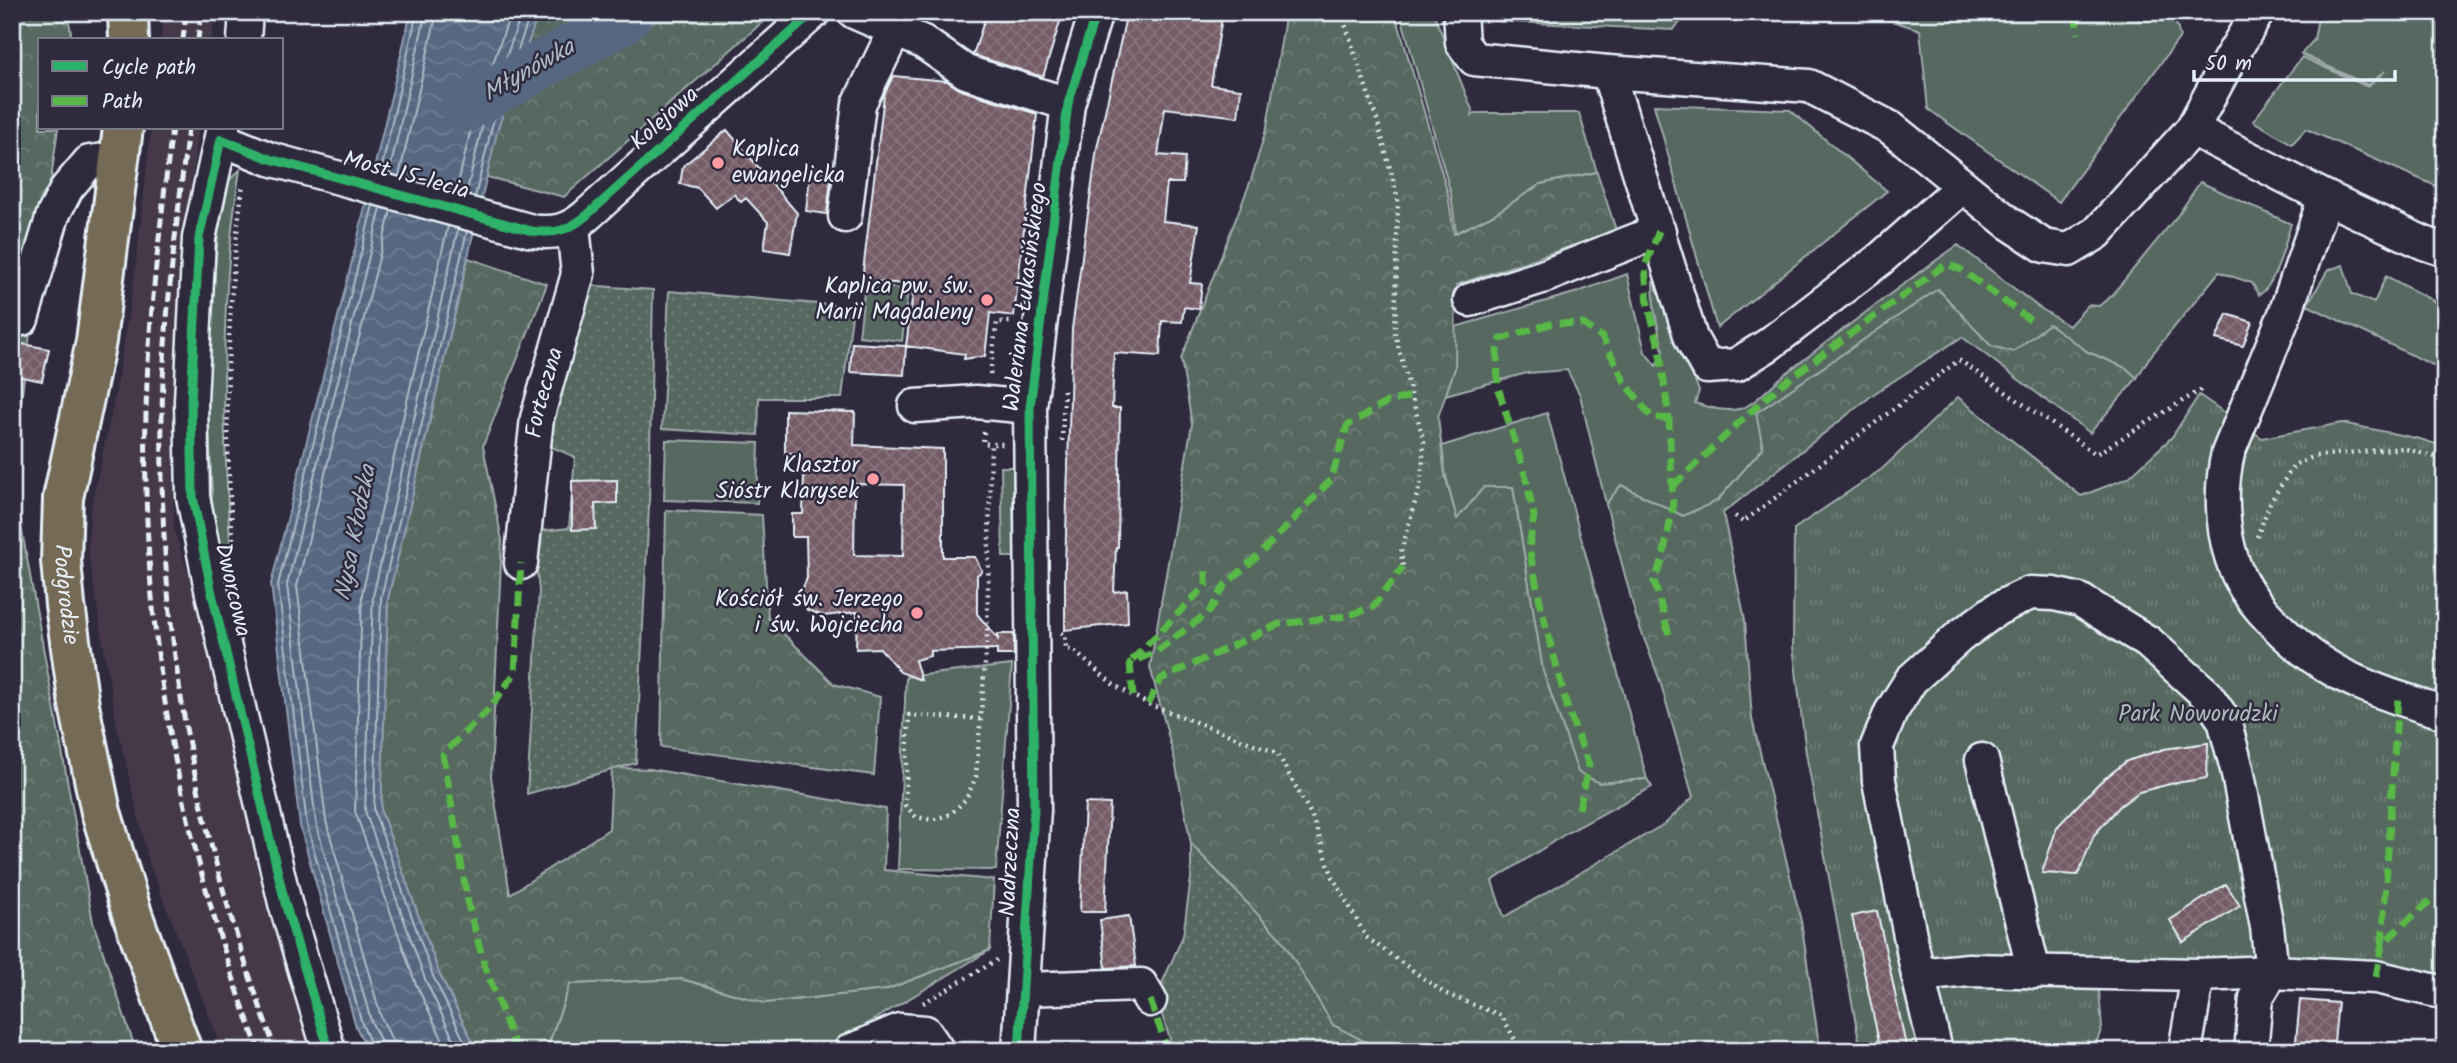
<svg xmlns="http://www.w3.org/2000/svg" width="2457" height="1063" font-family="Kalam,sans-serif">
  <defs>
    <pattern id="forest-crowns" width="20" height="18" patternUnits="userSpaceOnUse" patternTransform="scale(1.75)"><rect width="20" height="18" fill="#576860"/><path d="M2 6a3 3 0 1 1 6 0M12 15a3 3 0 1 1 6 0" fill="none" stroke="#6f7e78"/></pattern>
    <pattern id="park-tufts" width="24" height="20" patternUnits="userSpaceOnUse" patternTransform="scale(1.75)"><rect width="24" height="20" fill="#576860"/><path d="M3 7l-1-3M5 7V3M7 7l1-3M15 17l-1-3M17 17v-4M19 17l1-3" fill="none" stroke="#6f7e78"/></pattern>
    <pattern id="garden-dots" width="8" height="8" patternUnits="userSpaceOnUse" patternTransform="scale(1.75)"><rect width="8" height="8" fill="#576860"/><path d="M2 2h.1M6 6h.1" fill="none" stroke="#6f7e78" stroke-width="1.8" stroke-linecap="round"/></pattern>
    <pattern id="water-waves" width="16" height="10" patternUnits="userSpaceOnUse" patternTransform="scale(1.75)"><rect width="16" height="10" fill="#566781"/><path d="M0 5q4-4 8 0t8 0" fill="none" stroke="#6e7d94"/></pattern>
    <pattern id="building-cross-hatch" width="8" height="8" patternUnits="userSpaceOnUse" patternTransform="scale(1.75)"><rect width="8" height="8" fill="#745c66"/><path d="M0 0l8 8M0 8l8-8" fill="none" stroke="#88747d"/></pattern>
  </defs>
  <rect width="100%" height="100%" fill="#2f2a3d"/>
  <filter id="ink" filterUnits="userSpaceOnUse"><feTurbulence type="fractalNoise" baseFrequency=".0143" numOctaves="2"/><feDisplacementMap in="SourceGraphic" scale="14" xChannelSelector="R" yChannelSelector="G"/><feConvolveMatrix kernelMatrix="1 2 1 2 8 2 1 2 1" color-interpolation-filters="sRGB"/></filter>
  <g filter="url(#ink)">
    <path fill="#443949" d="M164,12H215L211,40H161Z
      M151,128H199L179,281L173,407L174,530L219,669L293,995L315,1051H223L149,863L116,721L88,551L90,512L113,406L134,281Z"/>
    <path fill="#576860" stroke="#a0acac" stroke-width="2" d="M1400,12H1433L1473,112L1472,116L1476,113H1579L1597,172L1541,184L1493,215L1456,233L1451,194Z
      M1481,12H1690L1673,30L1474,20Z
      M1865,12H2173L2180,37L2059,202L1928,109L1920,30Z
      M2319,12H2445V211L2438,207L2436,186L2306,129L2292,144L2253,121L2302,57L2368,87L2385,71L2368,85L2301,54L2314,40Z
      M1654,105L1790,110L1887,191L1717,328Z
      M240,170C214,326 225,485 237,641L221,558L212,499L208,397L212,297L221,208L228,181Z
      M2200,182L2291,224C2285,242 2276,286 2259,295L2252,283L2219,272L2149,358L2137,378L2126,368L2088,352L2049,325L2013,352L1991,346L1938,289L1757,413L1763,448L1717,501L1683,516L1621,485L1606,504L1580,395L1567,370L1527,373L1445,395L1455,368V327L1578,292L1627,274L1645,352L1656,366L1663,351L1654,308L1653,281L1671,319L1699,391L1695,403C1711,408 1726,413 1743,408C1757,403 1776,380 1789,371C1845,328 1900,285 1958,245L2037,306L2069,326L2088,305L2099,306L2112,295L2178,215Z
      M2343,265L2352,294L2374,303L2386,276L2435,302H2445V371L2307,305L2328,270Z
      M865,284L908,290L902,341L859,336Z
      M1547,413L1647,779L1599,783L1578,773L1543,671L1513,488L1457,520L1445,472L1442,446Z
      M666,440L759,443L757,503L664,500Z
      M1001,467H1013L1014,557H1003Z
      M1012,665L996,870L898,869L906,677Z
      M990,950L822,1051H546L570,984L682,979L765,1003L885,990Z"/>
    <path fill="url(#forest-crowns)" stroke="#a0acac" stroke-width="2" d="M12,12H67L71,32L70,40H40V128H58L12,467Z
      M519,12H774L564,197L487,177Z
      M1282,12H1395L1448,194L1454,234L1493,215L1541,184L1597,172L1615,227L1616,231L1456,285L1455,368L1438,417L1445,475L1457,519L1484,487H1513L1543,671L1578,772L1599,783L1647,779L1652,787L1567,833L1492,881L1504,917L1666,823L1693,797L1660,681L1636,617L1606,504L1621,485L1683,516L1717,501L1763,448L1756,413L1938,289L1991,346L2013,352L2049,324L2088,352L2126,368L2137,378L2090,433L1962,337L1875,393L1723,513L1745,620L1752,719L1801,921L1820,1051H1383L1333,1026L1282,940L1191,844L1175,761L1150,667L1192,424L1181,359L1251,180L1267,126L1285,18Z
      M468,258L547,284L483,446L502,540L491,777L510,894L609,829L612,768L650,769L886,809L884,870L994,880L990,950L885,990L765,1003L682,979L570,984L546,1051H477L439,973L381,811L388,599Z
      M12,476L93,922L136,1051H12Z
      M666,510L762,515L768,618L834,684L880,697L874,775L661,747Z"/>
    <path fill="url(#park-tufts)" stroke="#a0acac" stroke-width="2" d="M2199,395L2262,438L2342,423L2420,439L2445,447V974L2335,961L2097,964L2102,1028L2093,1051H1861L1806,753L1793,646L1794,529L1882,469L1958,397L2081,496L2128,478L2172,437Z"/>
    <path fill="url(#garden-dots)" stroke="#a0acac" stroke-width="2" d="M584,285L653,290L649,507L636,763L527,794L539,591L533,532L569,528L575,457L545,444Z
      M669,291L853,307L842,398H759L758,435L662,429Z
      M1191,844L1282,940L1333,1025L1383,1051H1174L1156,997L1183,936L1191,878Z"/>
    <path fill="url(#water-waves)" stroke="#909eb1" stroke-width="2" d="M411,12H539L498,128L388,599L381,811L439,973L477,1051H368L356,1027L300,826L271,584L356,245Z"/>
    <g fill="none" stroke-linecap="round" stroke-linejoin="round">
      <path stroke="#aebac8" stroke-width="2" d="M381,171L417,12
        M389,174L426,12
        M399,176L437,12
        M456,192L473,120L511,12
        M466,195L483,123L522,12
        M475,197L492,126L531,12
        M373,205L278,585L307,825L362,1024L374,1051
        M381,208L287,585L316,823L371,1021L381,1042L382,1051
        M391,210L297,586L326,821L381,1017L392,1040L393,1051
        M458,229L373,596L365,811L425,979L459,1051
        M467,231L381,598L374,811L433,976L469,1051
        M448,1051L415,982L355,811L362,594L448,226"/>
      <path stroke="#566781" stroke-width="49" d="M464,108L619,22L630,12"/>
    </g>
    <path fill="url(#building-cross-hatch)" stroke="#e8f1f8" stroke-width="2" fill-rule="evenodd" d="M987,12H1063L1043,77L973,55Z
      M1127,12H1207L1222,17L1211,85L1241,89L1238,117L1165,108L1158,155L1185,157L1183,183H1167L1163,221L1199,225L1190,283L1202,284L1199,309L1184,307L1182,322L1162,321L1160,356L1114,353L1112,408H1120L1118,547H1116L1114,592L1127,590L1128,623L1065,630V567L1072,329L1097,148Z
      M893,76L947,81L961,90L1037,114L1014,316L990,313L985,356L964,359L965,354L906,346L914,285L862,280L884,95Z
      M727,130L797,213L790,253L764,249L768,222L746,198L741,202L734,194L716,208L698,188L680,184L683,166Z
      M811,167L832,169L827,214L806,211Z
      M2227,314L2252,322L2243,346L2216,339Z
      M12,342L49,349L42,381L12,375Z
      M852,343L906,346L904,375L850,372Z
      M785,410L855,412L854,445L943,449V557H975L982,571L977,575V614L998,639V634H1014V655H997V649L930,651V656L915,660L921,680L900,672L880,648L856,649L857,612L824,616L807,610L801,592L807,578L806,537H792V514H803L804,473H800L801,453H785ZM855,484L904,485L903,556L854,555Z
      M617,480V503L595,504L596,529L572,530V481Z
      M2208,743L2207,778L2170,784L2139,792L2120,806L2094,835L2078,875L2042,873L2057,827L2099,783L2127,761L2164,749Z
      M1085,803L1110,804L1105,912H1080Z
      M2226,884L2240,906L2183,942L2170,920Z
      M1877,911L1892,979L1907,1051H1881L1852,916Z
      M1129,916L1136,966L1106,968L1100,920Z
      M2300,1000L2338,1003L2333,1051H2295Z"/>
    <g fill="none" stroke-linecap="round" stroke-linejoin="round">
      <defs>
        <g id="minor">
          <path d="M854,12L923,42L966,72L1068,104"/>
          <path d="M1460,12L1462,43L1474,59L1608,72L1809,86L1891,128L2009,223L2044,246L2069,250L2097,233L2192,129L2325,197"/>
          <path d="M244,40L246,12"/>
          <path d="M1608,72L1691,338L1707,367L1736,365L1768,345L1879,260L1963,186"/>
          <path d="M223,128L199,238L191,401L193,497L211,589L285,903L329,1051"/>
          <path d="M2192,129L2229,60L2258,12"/>
          <path d="M221,139L270,159L532,231C555,234 568,231 586,216L814,12"/>
          <path d="M845,216L859,104L895,30"/>
          <path d="M2445,250L2424,243L2325,197L2285,314L2228,453C2218,495 2222,550 2245,588C2264,618 2304,654 2335,671C2369,690 2408,701 2445,713"/>
          <path d="M1470,300L1545,276L1659,231"/>
          <path d="M22,319L53,215L67,188L89,162L119,158"/>
          <path d="M915,406L976,402L1030,407"/>
          <path id="s1" d="M521,563L537,418L578,274L573,227"/>
          <path d="M1982,760L2034,972"/>
          <path d="M1918,975L1969,970L2198,975"/>
          <path d="M1024,989L1141,985L1150,1000"/>
          <path d="M850,1051L900,1030L925,1032L938,1051"/>
          <path d="M1019,1051L1034,809L1030,407L1068,104L1096,12"/>
          <path d="M1936,1051L1918,975L1879,781L1877,746L1891,712L1911,680L1960,636L1997,609L2030,593L2054,594L2080,600L2148,642L2206,694L2224,720L2237,769L2267,927L2272,972L2256,998L2251,1051"/>
          <path d="M2185,1051L2198,975L2272,972L2376,977L2445,993"/>
        </g>
        <g id="major">
          <path d="M128,12L129,40"/>
          <path id="s2" d="M123,128L96,341L63,498L61,561L65,605L79,705L101,812L133,917L182,1051"/>
        </g>
      </defs>
      <use href="#minor" stroke="#e8f1f8" stroke-width="37"/>
      <use href="#major" stroke="#e8f1f8" stroke-width="44"/>
      <path stroke="#e8f1f8" stroke-width="4.5" stroke-dasharray="2 5" stroke-linecap="butt" d="M1341,12L1378,123L1398,199L1395,334L1424,442L1421,481L1401,552L1403,567
        M990,374L997,322H1013
        M984,432L983,443L991,444
        M1062,441L1064,390
        M1735,516L1743,522L1959,360L2096,454L2204,388
        M2257,537L2270,503L2294,465L2315,456L2403,448L2445,460
        M233,539C223,421 227,301 243,184
        M1061,633L1065,635L1066,649L1073,650L1114,685L1148,704L1277,753L1312,816L1332,875L1366,937L1444,993L1502,1016L1521,1051
        M980,719L909,715L905,805L916,817L932,820L951,814L966,799L976,777L987,638L991,444H1003
        M923,1003L997,960"/>
      <use href="#minor" stroke="#2f2a3d" stroke-width="32"/>
      <use href="#major" stroke="#746b55" stroke-width="38"/>
      <path stroke="#e8f1f8" stroke-width="5" stroke-dasharray="10 5" stroke-linecap="butt" d="M183,40L186,12
        M198,40L201,12
        M172,128C161,222 148,317 146,413C141,640 180,839 259,1051
        M188,128C177,224 163,321 162,418C158,643 198,841 276,1051"/>
      <path stroke="#58b947" stroke-width="7" stroke-dasharray="14 7" stroke-linecap="butt" d="M2075,12L2078,34
        M1659,231L1645,266L1648,305L1659,346L1669,419L1673,508L1662,561L1654,581L1670,638
        M1673,486L1747,415L1782,384L1946,264L1960,269L2030,320
        M1132,660L1206,585V570
        M1133,696L1130,663L1157,651L1210,611L1225,585L1261,553L1331,480L1347,426L1387,402L1412,396
        M1148,704L1161,679L1279,624L1346,616L1373,607L1403,567
        M1579,809L1589,765L1568,710L1542,611L1529,548L1534,516L1526,478L1498,387L1497,351L1501,339L1553,323L1583,324L1602,337L1625,382L1651,417L1669,419
        M2382,944L2398,697
        M2376,977L2382,944L2426,904L2445,891
        M1150,1000L1168,1051
        M517,1051L485,967L468,904L443,754L490,708L515,673L521,563"/>
      <defs>
        <path id="cycleway" d="M329,1051L285,903L211,589L193,497L191,401L199,238L221,139L270,159L532,231C555,234 568,231 586,216L814,12
          M1019,1051L1034,809L1030,407L1068,104L1096,12"/>
      </defs>
      <use href="#cycleway" stroke="#2f2a3d" stroke-width="13"/>
      <use href="#cycleway" stroke="#2db169" stroke-width="9"/>
    </g>
  </g>
  <g fill="#ff9aa2" stroke="#2f2a3d" stroke-width="2.5">
    <circle cx="718" cy="163" r="7"/>
    <circle cx="987" cy="300" r="7"/>
    <circle cx="873" cy="479" r="7"/>
    <circle cx="917" cy="613" r="7"/>
  </g>
  <g text-anchor="middle" dominant-baseline="central" stroke-width="5" stroke-linejoin="round" paint-order="stroke">
    <g font-size="23" fill="#e8f1f8" stroke="#2f2a3d">
      <text transform="translate(665 119) rotate(-42)">Kolejowa</text>
      <text transform="translate(406 176) rotate(15)">Most 15-lecia</text>
      <text transform="translate(1026 297) rotate(-83)">Waleriana Łukasińskiego</text>
      <text stroke="none"><textPath href="#s1" startOffset="172">Forteczna</textPath></text>
      <text transform="translate(232 590) rotate(77)">Dworcowa</text>
      <text stroke="none"><textPath href="#s2" startOffset="472">Podgrodzie</textPath></text>
      <text transform="translate(1011 862) rotate(-87)">Nadrzeczna</text>
    </g>
    <g font-size="23" fill="#e8f1f8" stroke="#2f2a3d" text-anchor="end">
      <text x="732" y="150" text-anchor="start">Kaplica<tspan x="732" dy="26">ewangelicka</tspan></text>
      <text x="973" y="287">Kaplica pw. św.<tspan x="973" dy="26">Marii Magdaleny</tspan></text>
      <text x="859" y="466">Klasztor<tspan x="859" dy="26">Sióstr Klarysek</tspan></text>
      <text x="903" y="600">Kościół św. Jerzego<tspan x="903" dy="26">i św. Wojciecha</tspan></text>
    </g>
    <g font-size="23" fill="#aebabb" stroke="#2f2a3d">
      <text x="2198" y="715">Park Noworudzki</text>
    </g>
    <g font-size="24" font-style="italic" fill="#aebac8" stroke="#2f2a3d">
      <text transform="translate(529 71) rotate(-30)">Młynówka</text>
      <text transform="translate(356 533) rotate(-79)">Nysa Kłodzka</text>
    </g>
  </g>
  <rect width="2457" height="1063" fill="none" stroke="#2f2a3d" stroke-width="42"/>
  <rect x="21" y="21" width="2415" height="1021" fill="none" stroke="#e8f1f8" stroke-width="2.5" filter="url(#ink)"/>
  <rect x="38" y="38" width="245" height="91" fill="#2f2a3d" stroke="#797a88" stroke-width="2"/>
  <rect x="52" y="61" width="35" height="10" fill="#2db169" stroke="#797a88" stroke-width="2"/>
  <text x="102" y="74" font-size="21" fill="#e8f1f8">Cycle path</text>
  <rect x="52" y="96" width="35" height="10" fill="#58b947" stroke="#797a88" stroke-width="2"/>
  <text x="102" y="108" font-size="21" fill="#e8f1f8">Path</text>
  <path d="M2194 70v10h201v-10" fill="none" stroke="#e8f1f8" stroke-width="3.5"/>
  <text x="2205" y="70" font-size="21" fill="#e8f1f8" stroke="#2f2a3d" stroke-width="5" paint-order="stroke">50 m</text>
</svg>
